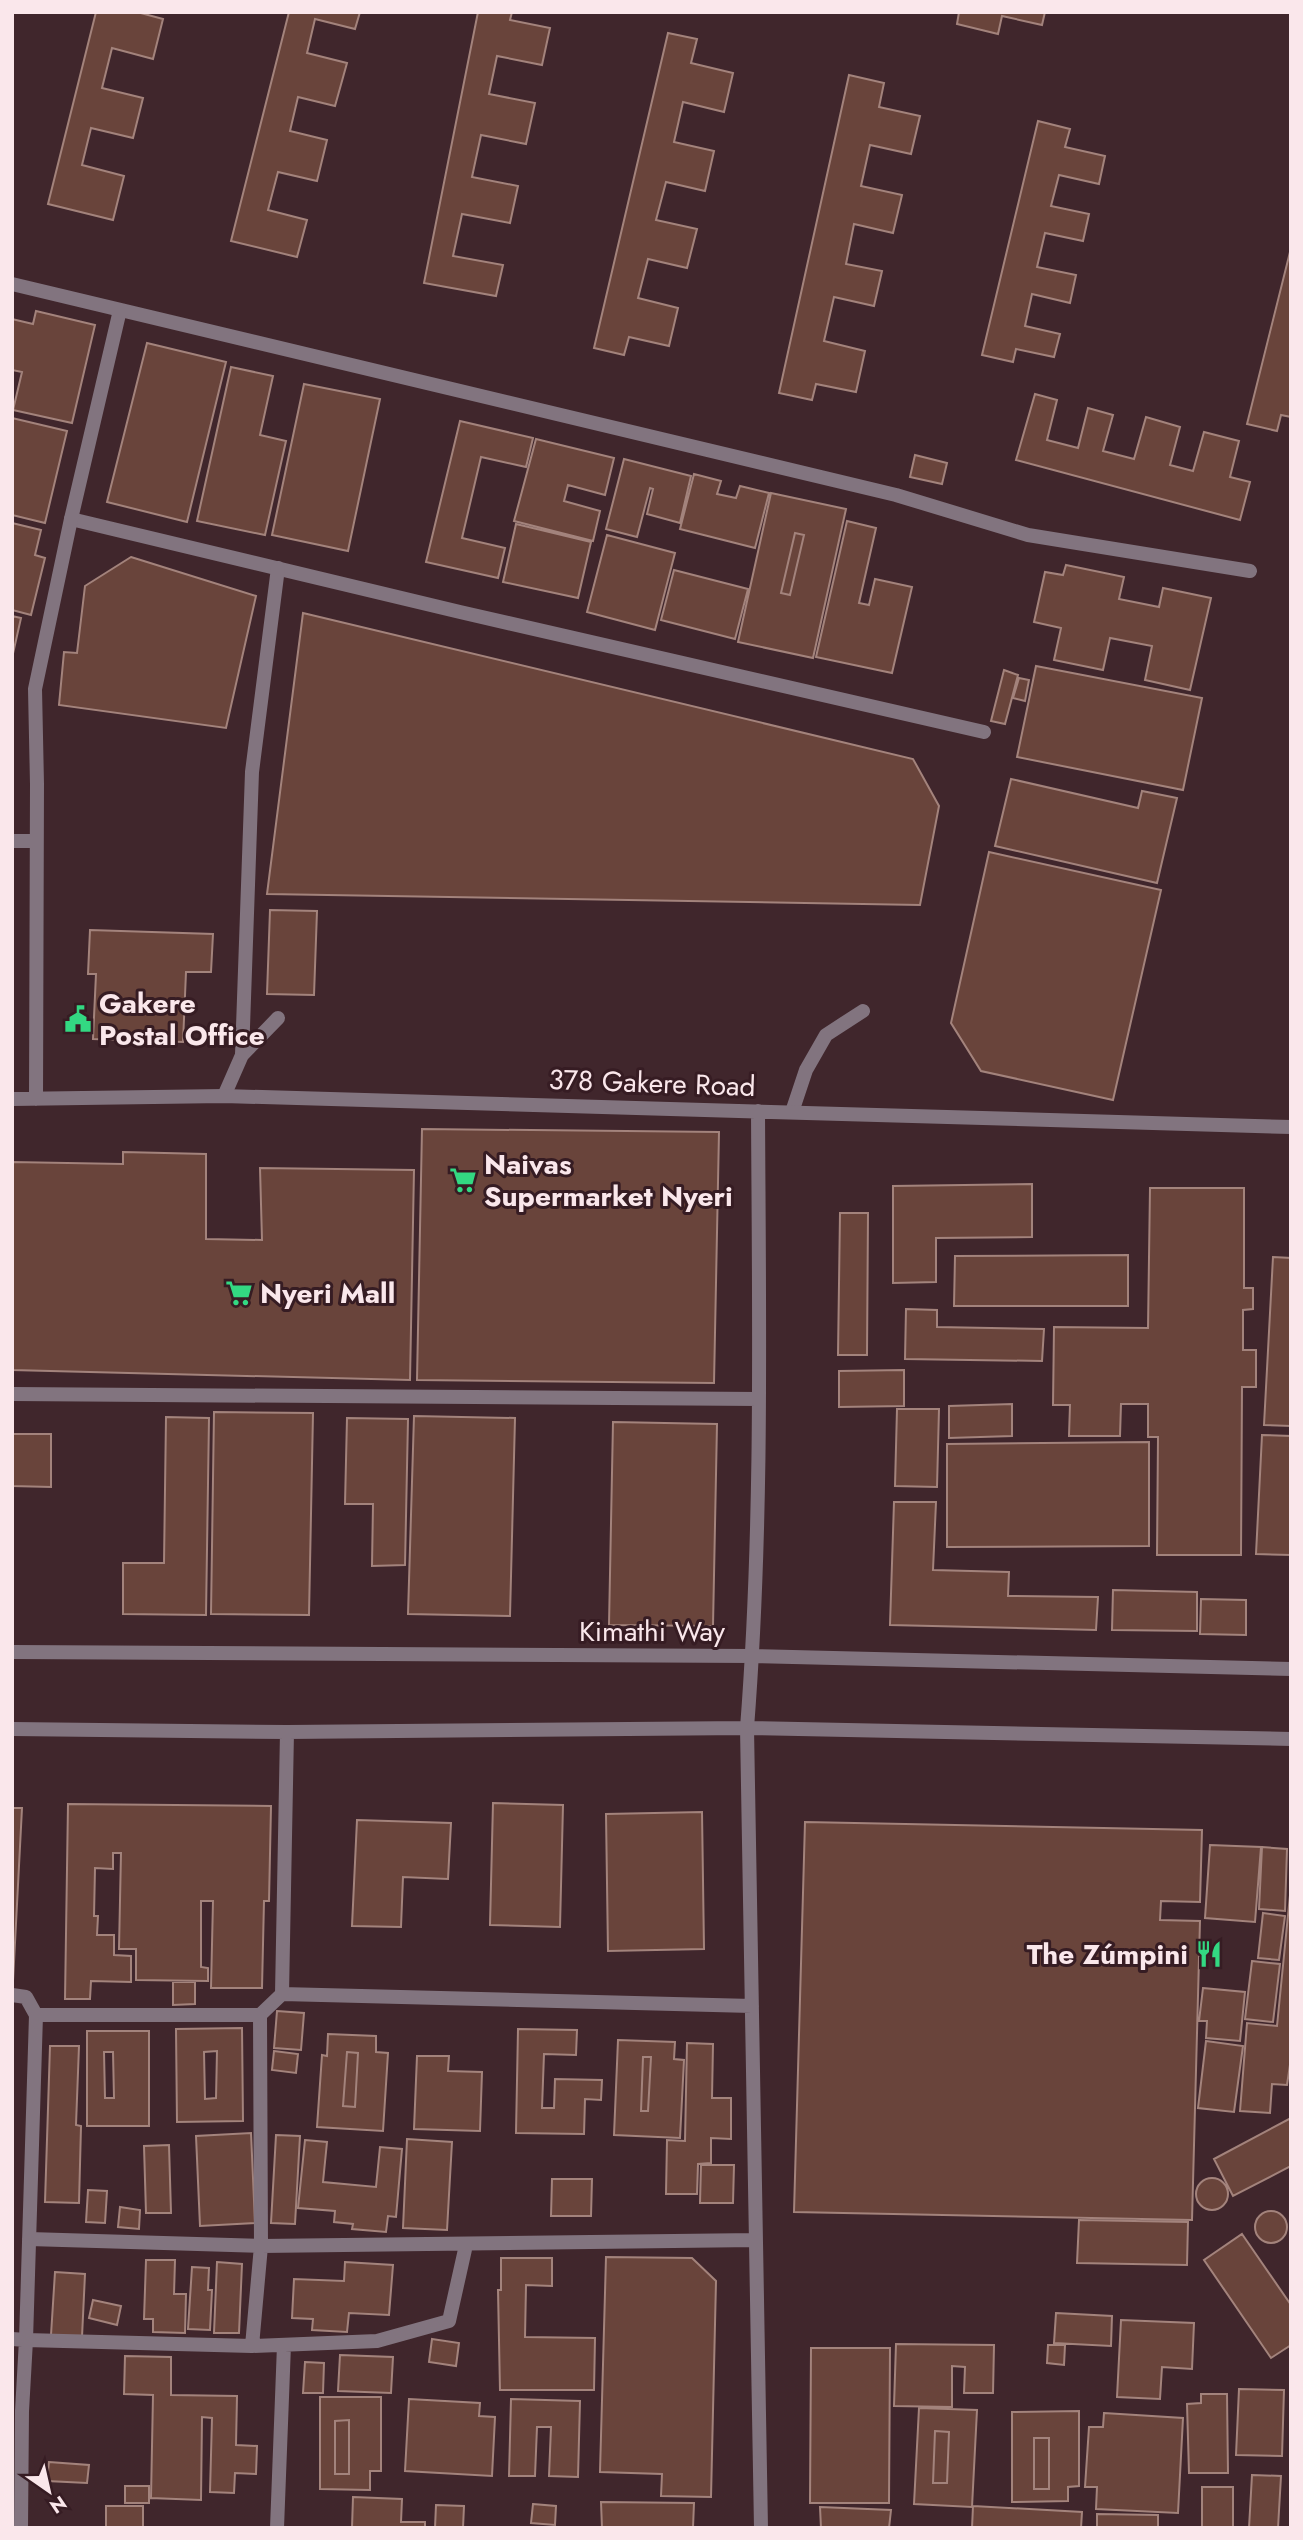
<svg xmlns="http://www.w3.org/2000/svg" width="1303" height="2540" font-family="Jost,sans-serif">
  <rect width="100%" height="100%" fill="#40262c"/>
  <path fill="#69443b" stroke="#a3837c" stroke-width="2" fill-rule="evenodd" d="M96,12H137L163,19L153,59L112,48L102,88L143,98L133,138L91,128L82,165L124,176L113,220L48,204Z
    M289,12H360L355,29L315,19L307,53L347,63L335,106L298,97L290,131L327,140L317,181L278,172L268,210L307,220L297,257L231,241Z
    M478,12H512L510,20L550,28L542,65L497,56L489,94L535,103L526,144L481,135L472,177L518,186L510,223L462,214L453,256L503,265L496,296L424,283Z
    M959,12H1045L1042,25L1002,16L998,34L957,24Z
    M668,33L697,39L691,63L733,73L724,112L683,102L674,142L714,151L705,191L666,182L656,220L697,229L687,268L648,259L638,298L678,308L669,346L629,337L624,355L594,348Z
    M849,75L884,83L879,107L920,116L911,154L870,145L861,186L902,195L893,233L854,224L846,264L882,271L874,306L834,297L824,341L865,351L856,392L816,384L812,400L779,393Z
    M1038,121L1070,129L1065,147L1105,156L1099,184L1059,175L1051,206L1089,214L1083,241L1045,233L1037,267L1076,275L1070,303L1032,294L1025,326L1060,334L1054,357L1016,349L1013,362L982,355Z
    M1291,248V417L1281,415L1277,431L1247,424Z
    M36,311L95,325L72,423L13,410L22,372L12,370V319L33,324Z
    M147,343L226,362L187,522L107,502Z
    M231,367L273,376L260,435L286,441L265,535L197,521Z
    M304,384L380,399L348,551L272,535Z
    M1035,394L1057,400L1047,440L1078,448L1088,408L1113,415L1103,451L1134,459L1146,417L1180,427L1170,465L1193,471L1204,432L1239,441L1230,477L1250,482L1240,520L1016,460Z
    M12,418L67,431L45,523L12,515Z
    M460,421L533,438L526,467L481,457L462,538L505,548L498,578L426,562Z
    M536,439L614,458L605,495L568,485L564,501L600,511L593,541L514,521Z
    M915,455L947,463L942,484L910,477Z
    M624,459L691,476L680,523L647,514L653,489L650,488L637,537L606,529Z
    M694,474L721,481L717,494L736,498L740,486L769,493L755,548L680,529Z
    M771,493L846,509L813,658L738,642ZM795,533L804,535L790,595L781,593Z
    M847,521L876,528L859,603L869,605L875,579L912,587L892,673L816,657Z
    M12,523L41,530L35,555L45,558L31,615L12,610Z
    M516,524L591,542L578,598L503,582Z
    M795,533L804,535L790,595L781,593Z
    M607,535L675,553L655,630L587,612Z
    M131,557L256,596L226,728L59,705L64,652L77,653L85,586Z
    M1066,565L1124,577L1119,599L1159,607L1163,588L1211,598L1190,690L1145,680L1152,646L1110,638L1103,670L1054,660L1061,628L1034,622L1045,572L1063,575Z
    M674,570L748,589L735,639L661,620Z
    M303,613L913,759L939,806L920,905L267,894Z
    M12,616L21,618L12,658Z
    M1036,666L1202,698L1183,790L1017,757Z
    M1004,670L1018,675L1005,724L991,721Z
    M1019,678L1029,680L1025,701L1013,698Z
    M1011,779L1138,808L1142,791L1177,798L1157,883L995,846Z
    M989,852L1161,890L1113,1100L981,1071L951,1023Z
    M270,910L317,911L314,995L267,994Z
    M90,930L213,934L211,972H186L183,1042L93,1039L96,974H88Z
    M422,1129L719,1132L714,1383L417,1380Z
    M123,1152L206,1154V1239L262,1240L260,1168L414,1170L410,1380L12,1370V1162L123,1164Z
    M1032,1184V1237L936,1238V1282L893,1283V1186Z
    M1150,1188H1244V1288H1253V1309L1243,1310V1350H1256V1387H1242L1241,1555H1157L1158,1437H1148V1404H1121L1120,1436H1069L1070,1405H1053L1054,1327L1148,1328Z
    M840,1213H868L867,1355H838Z
    M1128,1255V1306H954L955,1256Z
    M1273,1257L1291,1258V1426L1264,1425Z
    M906,1309L937,1310V1327L1044,1329L1042,1361L905,1359Z
    M904,1370V1406L839,1407V1371Z
    M1012,1404V1436L949,1438V1406Z
    M897,1409H939L937,1487L895,1486Z
    M214,1412L313,1413L309,1615L211,1614Z
    M414,1416L515,1418L510,1616L408,1614Z
    M166,1417L209,1418L206,1615L123,1614V1563H164Z
    M347,1418L408,1419L405,1565L372,1566L373,1504H345Z
    M613,1422L717,1424L713,1626L609,1625Z
    M12,1434H51V1487L12,1486Z
    M1262,1435L1291,1436V1555L1256,1554Z
    M1149,1442V1546L947,1547V1444Z
    M894,1502H936L933,1570L1009,1572L1008,1596L1098,1597L1096,1630L890,1625Z
    M1113,1590L1197,1592V1631L1112,1630Z
    M1201,1599L1246,1600V1635L1200,1634Z
    M493,1803L563,1805L560,1927L490,1925Z
    M68,1804L271,1806L269,1901H264L262,1988H211L213,1901H201V1967L208,1968V1981L136,1980V1949H119L121,1853H113V1869L95,1868L94,1916H98L97,1935H114V1955L131,1956V1982L91,1981L90,1999H65Z
    M12,1808H22L13,1981H12Z
    M702,1812L704,1949L608,1951L606,1814Z
    M357,1820L451,1823L448,1879L403,1877L401,1927L352,1926Z
    M805,1822L1202,1830L1200,1902L1161,1901L1160,1920L1200,1921L1192,2220L794,2212Z
    M1210,1845L1261,1847L1255,1922L1205,1918Z
    M1262,1847L1287,1849L1285,1911L1259,1909Z
    M1291,1885V2058L1287,2085L1272,2084L1270,2113L1240,2111L1247,2023L1277,2026Z
    M1263,1913L1285,1916L1279,1960L1258,1958Z
    M1252,1961L1280,1964L1273,2022L1245,2019Z
    M173,1982H195V2004L173,2005Z
    M1203,1988L1245,1992L1240,2041L1206,2038L1207,2021H1199Z
    M277,2011L304,2013L301,2050L274,2048Z
    M242,2028L243,2121L177,2122L176,2029ZM217,2051L216,2098L205,2099L204,2052Z
    M518,2029L577,2030L576,2055L544,2054L542,2108H554L555,2079L602,2080L601,2100L585,2099L584,2134L516,2133Z
    M87,2031H149V2126H87ZM104,2052H113L114,2098H105Z
    M328,2034L376,2036V2052L388,2053L383,2131L317,2127L322,2055L327,2056ZM347,2052L358,2053L355,2107L343,2106Z
    M618,2040L675,2042L674,2059L684,2060L680,2138L614,2135ZM643,2057H651L648,2111H641Z
    M1206,2041L1243,2046L1234,2112L1198,2108Z
    M687,2043L713,2044L712,2098H731V2139L711,2138V2163L698,2164L697,2194H666L667,2140L685,2141Z
    M50,2046H79L76,2125L81,2126L79,2203L45,2202Z
    M274,2051L298,2054L296,2073L272,2070Z
    M347,2052L358,2053L355,2107L343,2106Z
    M417,2056H449L448,2071L482,2072L480,2131L414,2129Z
    M643,2057H651L648,2111H641Z
    M1291,2118V2166L1233,2196L1214,2159Z
    M251,2133L255,2223L200,2226L196,2136Z
    M276,2135L300,2136L295,2224L271,2223Z
    M407,2139L452,2142L447,2230L403,2228Z
    M305,2140L327,2142L323,2182L376,2187L380,2147L402,2149L396,2217L388,2216L386,2232L352,2229L353,2224L334,2222L335,2211L298,2208Z
    M169,2145L171,2213H146L144,2146Z
    M701,2165H734L733,2203H700Z
    M1196 2194a16 16 0 1 1 32 0a16 16 0 1 1-32 0Z
    M552,2179H592L591,2216H551Z
    M88,2190L107,2191L105,2223L86,2222Z
    M120,2207L140,2210L139,2229L118,2227Z
    M1255 2227a16 16 0 1 1 32 0a16 16 0 1 1-32 0Z
    M1079,2220L1188,2222L1187,2265L1077,2263Z
    M1242,2234L1291,2305V2345L1271,2358L1204,2260Z
    M606,2257L692,2258L716,2281L711,2497L661,2496L662,2474L600,2472Z
    M501,2258H552V2286L526,2285L525,2337L595,2338L594,2390H500L498,2290H501Z
    M146,2260H175L174,2294H186L185,2333L153,2332V2319H144Z
    M217,2262L242,2264L239,2333H214Z
    M345,2262L393,2265L389,2315L349,2313L347,2332L312,2330L313,2319L292,2318L294,2279L344,2281Z
    M192,2267L209,2268L208,2290H212L210,2330L188,2329Z
    M55,2272L85,2274L82,2337L51,2335Z
    M93,2300L121,2306L117,2325L89,2318Z
    M1056,2313L1112,2316L1111,2346L1054,2343Z
    M1121,2320L1194,2323L1192,2369L1162,2367L1160,2399L1117,2397Z
    M432,2339L459,2343L456,2366L429,2362Z
    M896,2344L994,2345L993,2393H964L965,2367L952,2366V2407L894,2406Z
    M1048,2345H1065L1064,2365L1047,2363Z
    M811,2348H890L889,2503H810Z
    M340,2355L393,2357L391,2393L338,2391Z
    M125,2356L171,2357V2395L237,2396L236,2445L257,2446L256,2474L235,2473L234,2493L210,2492L212,2418L202,2417L201,2500L151,2498L153,2395L124,2394Z
    M305,2362L324,2363L323,2393H303Z
    M1239,2389L1284,2390L1282,2456L1236,2455Z
    M1201,2394H1227L1228,2473H1189L1187,2404L1201,2403Z
    M320,2397H381V2471H370V2490L320,2489ZM349,2420V2474H335V2421Z
    M409,2399L480,2403L479,2416L495,2417L492,2476L405,2471Z
    M511,2399L580,2401L578,2477L549,2476L551,2427H537L535,2476H509Z
    M919,2408L977,2410L972,2507L914,2504ZM935,2431L949,2432L947,2483H933Z
    M1079,2411V2486L1068,2487V2501L1012,2502V2412ZM1034,2438H1049V2489H1034Z
    M1104,2413L1183,2418L1178,2513L1096,2509L1097,2487H1085L1089,2427H1103Z
    M349,2420V2474H335V2421Z
    M935,2431L949,2432L947,2483H933Z
    M1034,2438H1049V2489H1034Z
    M49,2462L89,2465L87,2483L47,2481Z
    M1252,2475L1281,2476L1278,2528H1249Z
    M125,2486H149V2503H125Z
    M1202,2487H1233V2528H1202Z
    M353,2497L402,2499L401,2522H425V2528H352Z
    M601,2502L694,2503L693,2528H602Z
    M533,2504L556,2506L555,2525L531,2523Z
    M436,2505L464,2506L463,2528H435Z
    M106,2506H143V2528H106Z
    M973,2506L1082,2512L1081,2528H972Z
    M820,2507L891,2510L889,2528H821Z
    M1097,2514L1158,2515V2528H1097Z"/>
  <g fill="none" stroke-linecap="round" stroke-linejoin="round">
    <path stroke="#82747f" stroke-width="14" d="M71,519L460,612L984,732
      M224,1096L242,1055L278,1018
      M792,1112L806,1070L826,1035L863,1011"/>
    <path stroke="#82747f" stroke-width="14" d="M12,284L896,495L1028,535L1250,571
      M12,841H36
      M242,1055L252,772L278,568
      M12,1099L224,1096L1291,1127
      M36,1099L37,784L35,689L71,519L120,310
      M758,1111C759,1316 763,1523 747,1728L761,2528
      M12,1394L759,1399
      M12,1652L752,1656L1291,1669
      M12,1729L287,1732L747,1728L1291,1739
      M282,1994L752,2006
      M12,1995L26,1997L36,2015L26,2340L252,2346L377,2341L449,2321L466,2245
      M36,2015H260
      M29,2239L261,2246L756,2240
      M12,2339L26,2340L22,2411L21,2528
      M252,2346L261,2246L260,2015L282,1994L287,1732
      M277,2528L284,2345"/>
  </g>
  <defs>
    <symbol id="civic-bare" viewBox="-9 -9 18 18"><path d="M-.6-6.5H3V-4.5H.6V-3L4-1V1h2V6H-6V1h2V-1L-.6-3ZM-1.2 2.5V6h2.4V2.5Z" fill="#33d882" stroke="#361c23" stroke-width="2.5" paint-order="stroke"/></symbol>
    <symbol id="supermarket-bare" viewBox="-9 -9 18 18"><path d="M-6-5.5h2.5l.6 2H6L4.5 2H-2.5L-4.4-4H-6ZM-1.5 3.2a1.3 1.3 0 1 0 .1 0ZM3 3.2a1.3 1.3 0 1 0 .1 0Z" fill="#33d882" stroke="#361c23" stroke-width="2.5" paint-order="stroke"/></symbol>
    <symbol id="restaurant-bare" viewBox="-9 -9 18 18"><path d="M-5-6h1v4h1v-4h1v4h1v-4h1v5L-1.5 .5V6h-2V.5L-5-1ZM5-6V6H3V1.5H1.5Q1.5-4 5-6Z" fill="#33d882" stroke="#361c23" stroke-width="2.5" paint-order="stroke"/></symbol>
  </defs>
  <g fill-rule="evenodd">
    <use href="#civic-bare" x="59" y="1000" width="38" height="38"/>
    <use href="#supermarket-bare" x="444" y="1161" width="38" height="38"/>
    <use href="#supermarket-bare" x="220" y="1274" width="38" height="38"/>
    <use href="#restaurant-bare" x="1190" y="1935" width="38" height="38"/>
  </g>
  <g text-anchor="middle" dominant-baseline="central" stroke-width="6" stroke-linejoin="round" paint-order="stroke">
    <g font-size="28" font-weight="bold" fill="#fae7eb" stroke="#361c23" text-anchor="start">
      <text x="99" y="1003">Gakere<tspan x="99" dy="32">Postal Office</tspan></text>
      <text x="484" y="1164">Naivas<tspan x="484" dy="32">Supermarket Nyeri</tspan></text>
      <text x="260" y="1293">Nyeri Mall</text>
      <text x="1188" y="1954" text-anchor="end">The Zúmpini</text>
    </g>
    <g font-size="28" fill="#fae7eb" stroke="#361c23">
      <text transform="translate(652 1083) rotate(2)">378 Gakere Road</text>
      <text x="652" y="1631">Kimathi Way</text>
    </g>
  </g>
  <rect width="1303" height="2540" fill="none" stroke="#fae7eb" stroke-width="28"/>
  <g transform="translate(49 2491) rotate(146)" stroke="#361c23" stroke-width="5" paint-order="stroke">
  <path d="M0-5L12 26L0 18L-12 26Z" fill="#fae7eb"/>
  <text y="-10" font-size="19" font-weight="bold" text-anchor="middle" fill="#fae7eb">N</text>
  </g>
</svg>
